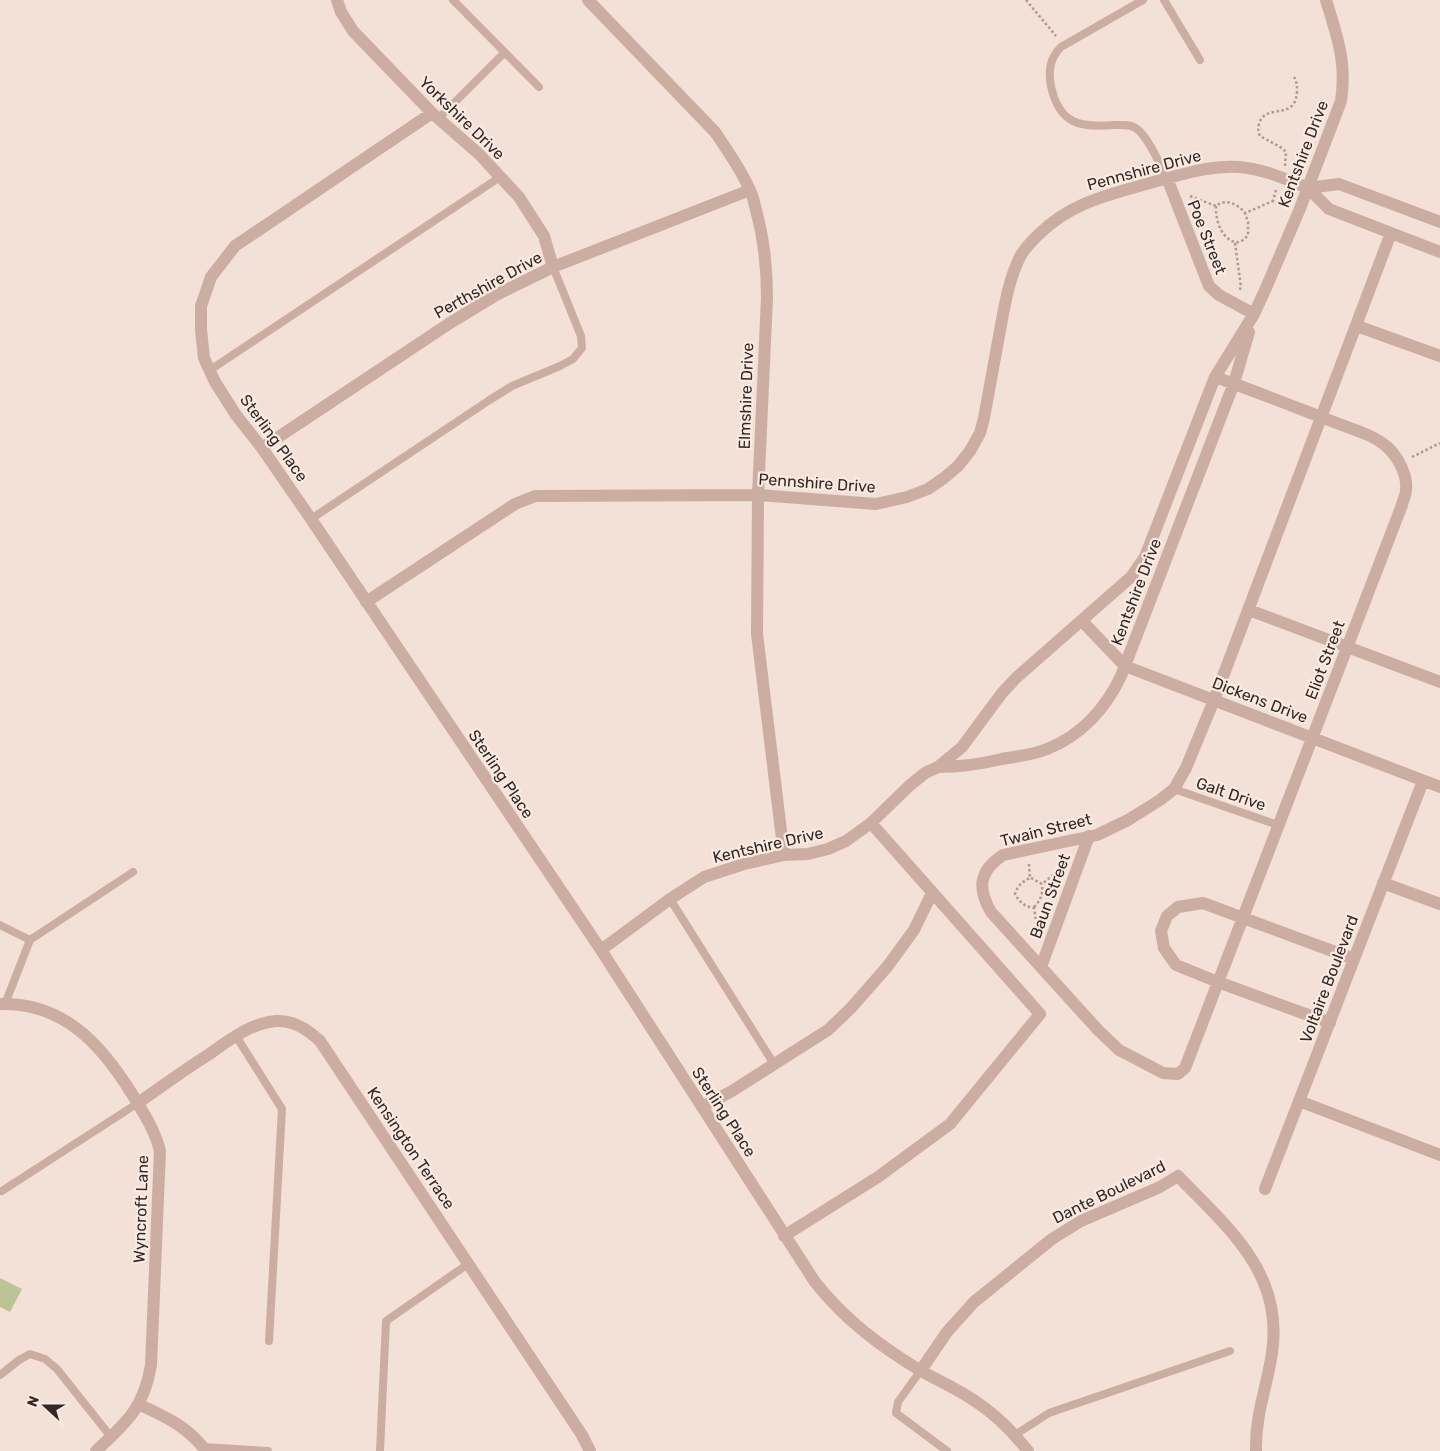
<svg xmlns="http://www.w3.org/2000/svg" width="1440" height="1451" font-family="Rubik,sans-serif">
  <rect width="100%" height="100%" fill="#f3e0d6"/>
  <path fill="#bcc395" d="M0,1278L22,1289L10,1312L0,1307Z"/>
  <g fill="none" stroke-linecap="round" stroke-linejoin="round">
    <path stroke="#b7978b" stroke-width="2.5" stroke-dasharray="2.5 2.5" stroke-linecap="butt" d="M1026,0L1056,36
      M1285,166L1286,152L1282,148L1260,136C1258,132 1258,129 1259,124C1265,102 1295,122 1297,92C1297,86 1297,82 1294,77
      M1276,190L1273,201L1288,206
      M1190,196L1216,206C1226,198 1238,204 1245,213L1273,201
      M1216,206C1216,210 1216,214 1217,218C1219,233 1235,253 1248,235V222L1245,213
      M1235,243L1241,287L1239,291
      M1412,457L1440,443
      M1029,864L1030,878C1022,882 1018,885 1015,894C1020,903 1024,906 1034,908L1038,934
      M1031,878L1042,884L1063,867
      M1034,907C1041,900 1043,894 1042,884"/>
    <path stroke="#ccada1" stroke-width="8" d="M453,0L539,87
      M1143,0L1061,47C1050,58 1048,70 1051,86C1059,124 1080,128 1114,125C1122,125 1131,124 1137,129C1149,138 1160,165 1167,178
      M1164,0L1200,60
      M438,119L504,53
      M210,370L500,177
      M311,519L488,401L512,386L560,366L573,359L582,348L581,336L553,267
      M1174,789L1278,825
      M670,899L774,1064
      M0,925L30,940L5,1004
      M30,940L133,872
      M236,1036L282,1109L269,1341
      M2,1191L138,1103
      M921,1370L898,1402L896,1413L947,1451
      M0,1375L19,1360L30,1354L45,1359L57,1369L111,1437
      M1015,1435L1049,1413L1230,1351
      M203,1447L268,1451
      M380,1451L386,1321L468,1264"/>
    <path stroke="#ccada1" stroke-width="12" d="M337,0L341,12L353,31L432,113L479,154L519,197L544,236L553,267
      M588,0L715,132C727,150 740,168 749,188C753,195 754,203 756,210C764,239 767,268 767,298L758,495L757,634L784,855
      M432,113L235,246L211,277L201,306V330L204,358L215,382L236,415L262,448L311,519L601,950L815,1282C845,1320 880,1346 921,1371C939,1381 958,1389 975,1401C995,1414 1013,1432 1028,1451
      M1167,178L1209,286L1219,295L1254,314
      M1440,222L1339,184L1308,188L1329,209L1440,252
      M1357,326L1440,356
      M1215,377C1255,391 1295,407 1334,422C1351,429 1372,434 1386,446C1397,455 1408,475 1406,490C1406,495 1403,500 1402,505L1185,1068L1178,1074L1163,1073L1119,1050L1098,1030L991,912C977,888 979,871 1003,855L1097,835L1128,820L1160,800L1174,789L1186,768L1214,700L1391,233
      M262,448L450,323L496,295L553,267L750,190
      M366,602L515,504L535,496L758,495L876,504L907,497L928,489L944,478L958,466L970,451L980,433L984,418C989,391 994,363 999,336C1004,309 1008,280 1021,255C1025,248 1032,241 1038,235C1072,201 1112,194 1157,181C1184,174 1211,165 1239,167C1263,169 1286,179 1308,188
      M1249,610L1440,682
      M1082,621L1125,666L1440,787
      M938,767C960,767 981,764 1002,759C1017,756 1033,755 1047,749C1081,736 1106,708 1121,676L1234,383L1249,332
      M1383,883L1440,904
      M601,950L670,899L704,877L744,864L784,855L808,854L828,849L846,841L871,823L909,786L925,773L938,767L962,747L1002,693L1017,677L1131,577L1145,557L1215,377L1254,314L1266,288L1299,211L1341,101C1347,61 1337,37 1326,0
      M1041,967L1089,836
      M0,1004C63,1002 101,1044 132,1094C143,1112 155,1130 160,1151L151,1365C144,1408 126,1423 96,1451
      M1330,1023L1218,982L1176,965L1164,948L1161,931L1167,916L1178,907L1203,903L1354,959
      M1299,1101L1440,1155
      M138,1103C161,1087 184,1070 208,1055C228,1041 250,1023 276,1021C294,1020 308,1030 320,1041L582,1435L590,1451
      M702,1107L732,1091L828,1030L851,1008L887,967L914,930L932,893
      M1265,1189L1423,781
      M784,1236L878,1177L950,1124L1040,1014L871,823
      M921,1370L947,1332L974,1302L1052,1239L1081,1221L1160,1187L1178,1176C1228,1228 1284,1273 1272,1353C1267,1387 1255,1415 1256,1451
      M138,1404C166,1417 187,1426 206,1451"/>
  </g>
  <g text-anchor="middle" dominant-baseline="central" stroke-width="4.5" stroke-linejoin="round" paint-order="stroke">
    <g font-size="16" fill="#352725" stroke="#faebe2">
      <text transform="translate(462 118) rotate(44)">Yorkshire Drive</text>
      <text transform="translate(1303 154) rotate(-69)">Kentshire Drive</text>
      <text transform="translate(1144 170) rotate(-15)">Pennshire Drive</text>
      <text transform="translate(1207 237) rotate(68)">Poe Street</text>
      <text transform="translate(488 285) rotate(-29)">Perthshire Drive</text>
      <text transform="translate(746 396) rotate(-88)">Elmshire Drive</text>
      <text transform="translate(274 438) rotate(54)">Sterling Place</text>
      <text transform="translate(817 483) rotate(4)">Pennshire Drive</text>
      <text transform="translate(1136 592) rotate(-69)">Kentshire Drive</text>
      <text transform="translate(1325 660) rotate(-69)">Eliot Street</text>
      <text transform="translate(1260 700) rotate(21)">Dickens Drive</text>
      <text transform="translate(501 774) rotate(56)">Sterling Place</text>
      <text transform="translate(1231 794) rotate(19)">Galt Drive</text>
      <text transform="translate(1046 830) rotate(-14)">Twain Street</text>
      <text transform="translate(768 845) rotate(-13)">Kentshire Drive</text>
      <text transform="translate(1050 896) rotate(-70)">Baun Street</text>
      <text transform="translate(1329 979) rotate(-69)">Voltaire Boulevard</text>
      <text transform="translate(724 1112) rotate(57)">Sterling Place</text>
      <text transform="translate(411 1148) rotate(56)">Kensington Terrace</text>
      <text transform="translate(1109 1192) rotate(-26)">Dante Boulevard</text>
      <text transform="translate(141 1209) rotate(-88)">Wyncroft Lane</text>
    </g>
  </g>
  <g transform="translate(45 1406) rotate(291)" stroke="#faebe2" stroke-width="4" paint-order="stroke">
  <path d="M0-4L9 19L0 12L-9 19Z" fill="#352725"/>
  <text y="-8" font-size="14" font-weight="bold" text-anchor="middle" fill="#352725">N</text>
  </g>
</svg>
